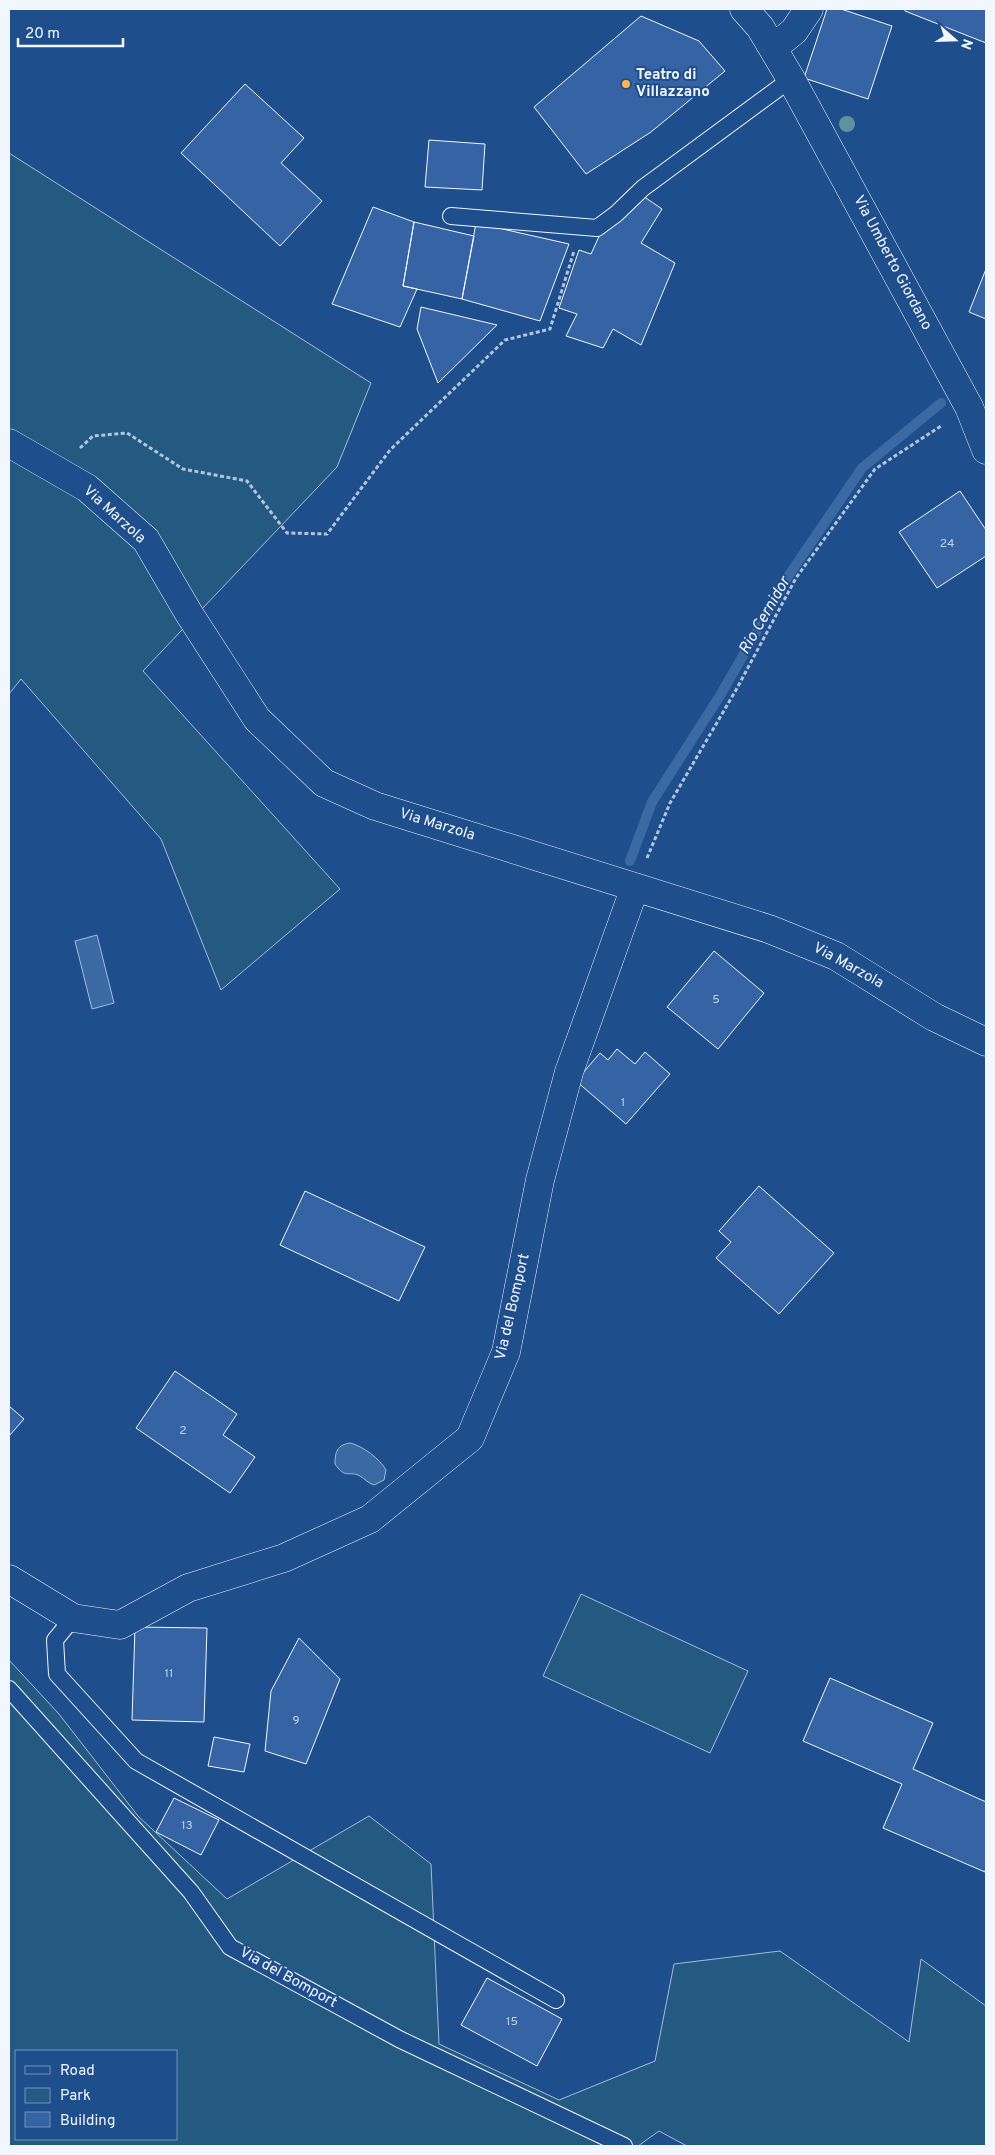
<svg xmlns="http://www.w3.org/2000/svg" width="995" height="2155" font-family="Overpass,sans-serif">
  <rect width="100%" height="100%" fill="#1f4e8c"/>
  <path fill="#245a82" stroke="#a8bbd7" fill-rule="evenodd" d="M9,153L371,383L337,467L143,671L340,889L221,990L161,839L21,679L9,694Z
    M581,1594L748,1671L710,1753L543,1676Z
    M9,1660L59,1714L138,1816L227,1899L369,1816L431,1864L439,2044L559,2100L655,2061L674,1964L780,1951L909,2042L921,1959L986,2006V2146H687L659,2131L638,2146H9ZM16,2051H176V2139H16Z"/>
  <path fill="#3b69a3" stroke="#a8bbd7" d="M97,935L114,1003L92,1009L75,941Z
    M350,1443C363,1446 380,1459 386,1470L384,1480L374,1485C368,1483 365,1479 360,1476C349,1470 346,1480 335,1464C335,1452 337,1445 350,1443Z"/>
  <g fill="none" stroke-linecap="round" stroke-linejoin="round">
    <path stroke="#3b69a3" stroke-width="10" d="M630,861L652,802L721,694L789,575L862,468L941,403"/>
  </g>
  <path fill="#3563a3" stroke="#f2f6ff" d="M827,9H841L892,26L868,99L804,78Z
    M905,9H986V43L905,11Z
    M641,16L699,41L725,71L651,132L586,174L534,107Z
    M245,84L304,138L281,163L322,201L280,246L181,153Z
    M429,140L485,144L482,190L425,187Z
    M643,196L662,209L641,243L675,263L641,345L613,329L603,348L566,336L577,314L559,308L579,250L591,254L601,232Z
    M373,207L414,222L403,286L417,289L400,327L332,304Z
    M414,222L474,236L462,299L403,286Z
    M476,223L569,244L540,321L462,299Z
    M986,269V319L969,312Z
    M421,307L497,325L438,383L417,329Z
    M960,491L986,530V556L937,588L899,532Z
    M714,951L764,993L718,1049L667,1007Z
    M617,1049L635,1064L645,1052L670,1074L626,1124L576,1081L600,1053L608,1060Z
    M759,1186L834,1253L779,1314L716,1258L731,1242L719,1231Z
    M305,1191L425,1247L399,1301L280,1245Z
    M175,1371L237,1414L223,1435L255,1457L230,1493L136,1428Z
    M9,1406L24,1419L9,1436Z
    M135,1627L207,1628L204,1722L132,1720Z
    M299,1638L340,1679L306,1764L265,1751L271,1691Z
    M830,1678L933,1723L913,1769L986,1802V1868L985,1872L883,1828L902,1784L803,1741Z
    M214,1737L250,1744L244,1772L208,1766Z
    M174,1798L219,1820L201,1855L156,1832Z
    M487,1978L562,2019L537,2066L461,2025Z"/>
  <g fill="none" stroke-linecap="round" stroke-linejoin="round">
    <defs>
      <path id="service" d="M451,216L597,228L616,214L643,188L791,79
        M73,1618L55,1640L57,1674L136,1761L556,2000
        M9,1689L191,1892L230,1947L399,2039L624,2146"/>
      <path id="minor" d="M744,9L760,27L791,79L969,407L986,450
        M773,48L794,31L809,9
        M9,443L87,488L146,540L188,612L257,719L324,783L375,806L769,929L836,956L934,1017L986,1042
        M9,1579L73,1618L120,1625L188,1588L284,1558L370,1519L470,1438L506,1352L540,1180L569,1072L635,887"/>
    </defs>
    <use href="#service" stroke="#f2f6ff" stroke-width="18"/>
    <use href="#minor" stroke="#f2f6ff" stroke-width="29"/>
    <path stroke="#b3c4dc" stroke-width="3" stroke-dasharray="4 2.5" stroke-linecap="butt" d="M80,448L93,436L127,433L183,469L247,481L287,533L327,534L390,450L505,340L550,329L574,251
      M647,858L670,803L736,690L796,578L875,469L941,426"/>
    <use href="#service" stroke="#1f4e8c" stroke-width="16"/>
    <use href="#minor" stroke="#1f4e8c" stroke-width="28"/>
  </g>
  <circle fill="#61919a" cx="847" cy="124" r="8"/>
  <circle fill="#ffb74d" stroke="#1f4e8c" stroke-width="2" cx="626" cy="84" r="5"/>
  <g text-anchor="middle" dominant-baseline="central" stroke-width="4" stroke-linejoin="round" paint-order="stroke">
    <g font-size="12" fill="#c3d1e8">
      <text x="947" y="544">24</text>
      <text x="716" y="1000">5</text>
      <text x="623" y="1103">1</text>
      <text x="183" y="1431">2</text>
      <text x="169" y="1674">11</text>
      <text x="296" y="1721">9</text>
      <text x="187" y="1826">13</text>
      <text x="512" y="2022">15</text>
    </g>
    <g font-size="15" font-weight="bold" fill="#f2f6ff" stroke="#1f4e8c" text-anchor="start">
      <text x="636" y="75">Teatro di<tspan x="636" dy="17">Villazzano</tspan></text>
    </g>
    <g font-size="15" fill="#f2f6ff" stroke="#1f4e8c">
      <text transform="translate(892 263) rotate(62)">Via Umberto Giordano</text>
      <text transform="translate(114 515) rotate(42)">Via Marzola</text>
      <text transform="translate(437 825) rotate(17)">Via Marzola</text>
      <text transform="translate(848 966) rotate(29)">Via Marzola</text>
      <text transform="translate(513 1307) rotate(-77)">Via del Bomport</text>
      <text transform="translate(288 1978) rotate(29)">Via del Bomport</text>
    </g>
    <g font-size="16" font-style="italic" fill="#f2f6ff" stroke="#1f4e8c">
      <text transform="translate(765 616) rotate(-60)">Rio Cernidor</text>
    </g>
  </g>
  <rect width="995" height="2155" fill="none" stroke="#f2f6ff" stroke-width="20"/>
  <rect x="15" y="2050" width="162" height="90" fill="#1f4e8c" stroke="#7391ba"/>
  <rect x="25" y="2066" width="25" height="8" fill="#1f4e8c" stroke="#7391ba"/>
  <text x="60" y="2075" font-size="15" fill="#f2f6ff">Road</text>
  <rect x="25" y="2088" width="25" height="15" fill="#245a82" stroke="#7391ba"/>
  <text x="60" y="2100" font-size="15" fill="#f2f6ff">Park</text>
  <rect x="25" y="2112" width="25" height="15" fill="#3563a3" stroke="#7391ba"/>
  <text x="60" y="2125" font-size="15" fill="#f2f6ff">Building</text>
  <g transform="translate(955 40) rotate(110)" stroke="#1f4e8c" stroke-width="4" paint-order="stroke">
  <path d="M0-4L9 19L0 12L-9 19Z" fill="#f2f6ff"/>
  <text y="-8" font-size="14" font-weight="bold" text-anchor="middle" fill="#f2f6ff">N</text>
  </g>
  <path d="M18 38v8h105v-8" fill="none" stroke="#f2f6ff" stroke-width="2.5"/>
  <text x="25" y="38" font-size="15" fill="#f2f6ff" stroke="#1f4e8c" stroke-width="4" paint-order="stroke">20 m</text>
</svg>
